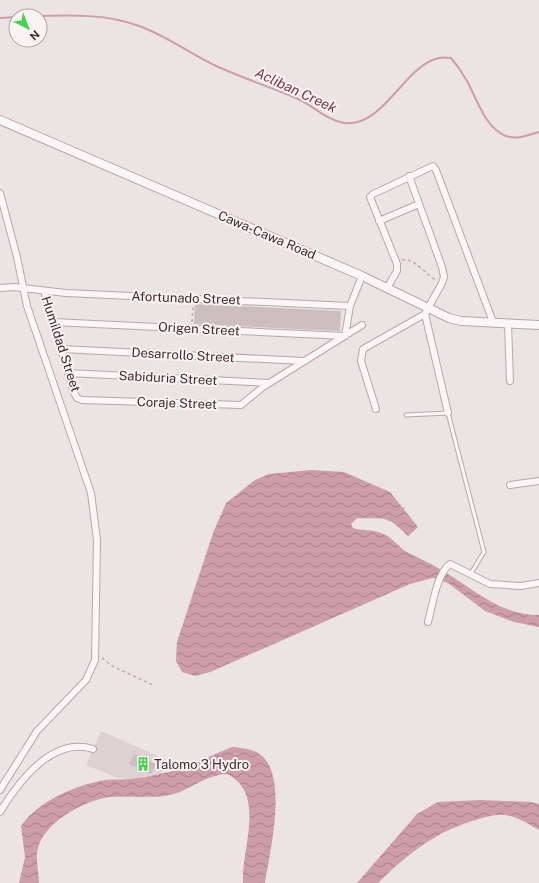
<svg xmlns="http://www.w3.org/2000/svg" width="539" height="883" font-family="'Public Sans',sans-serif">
  <defs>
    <pattern id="water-waves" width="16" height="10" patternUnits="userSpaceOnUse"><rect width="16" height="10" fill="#cd9da9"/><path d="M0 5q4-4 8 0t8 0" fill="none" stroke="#a8808a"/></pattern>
  </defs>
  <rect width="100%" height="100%" fill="#ece3e4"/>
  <path fill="#ded1d3" d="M101,731L167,760L161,774L128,779L118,778L86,765Z"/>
  <path fill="url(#water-waves)" d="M311,470L344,472L390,492L418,527L408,536C386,514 386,519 357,518L351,524L353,528C362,531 372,529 381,533C391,536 397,545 405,551C418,558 431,563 443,571C475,590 500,615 539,615V627L514,622L485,611L448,583L433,578L410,584L210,672L195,676L182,672L176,661L177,642L213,533L226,503L255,480L269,474Z
    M232,747C243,748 257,749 265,759C286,785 270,851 265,883H243C241,848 267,794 227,774C204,775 189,791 170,795C150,799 130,795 110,797C84,800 40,824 37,853C36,862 39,873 39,883H19L25,857L21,826C38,801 76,785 105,780C114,779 122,780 130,779C140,778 150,776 160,774C185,769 208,757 232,747Z
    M480,800L531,802L539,804V830C528,824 518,817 505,815C494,814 483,818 472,821C432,834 408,854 378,883H357L417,814L438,802Z"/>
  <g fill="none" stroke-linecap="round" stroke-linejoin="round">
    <path stroke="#cd9da9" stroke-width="2" d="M40,16C73,15 107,14 139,26C165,35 189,53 214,65C242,78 271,87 298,99C314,106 326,120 344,123C384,128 404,65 439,58C442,57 447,58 451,58C457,65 462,72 467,81C477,99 485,128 506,136C517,140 528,135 539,132
      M0,18L16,17"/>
  </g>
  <path fill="#ccbdbf" d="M195,304L341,311L340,331L194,324Z
    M134,754L156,764L151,774L129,764Z"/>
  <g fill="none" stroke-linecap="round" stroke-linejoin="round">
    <defs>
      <path id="service" d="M406,415L448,413L484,552L470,575"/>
      <path id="minor" d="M0,193L17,257L27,306L91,493L97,540L95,660L86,680L37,731L0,790
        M379,221L419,204
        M0,288L14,287L66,293L350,306
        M387,288L397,271V264L370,197L373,194L433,166L436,170L493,322
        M44,291L74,393L77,398L82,400L241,405L263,387L362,325
        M425,314L448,413
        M53,322L345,336
        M508,323L510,381
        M345,336L350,306L362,276
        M61,349L304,361
        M68,373L269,383
        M376,409L361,361L363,349L425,314L442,283L444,277L442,267L409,176
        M510,485L539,481
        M428,622C432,607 437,573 450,564L490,584L521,586L539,583
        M0,812C19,781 52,736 93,749"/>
      <path id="tertiary" d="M0,120L362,276L449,318L461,321L539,325"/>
    </defs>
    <use href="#service" stroke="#b7a8a9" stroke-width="5"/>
    <use href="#minor" stroke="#b7a8a9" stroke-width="8"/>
    <use href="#tertiary" stroke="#b7a8a9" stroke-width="10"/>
    <path stroke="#b9adae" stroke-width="1.5" stroke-dasharray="3 3" stroke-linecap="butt" d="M402,260C414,257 426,275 436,280
      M192,322L193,306
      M388,521L405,507
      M102,658L112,666L155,686"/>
    <use href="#service" stroke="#faf6f7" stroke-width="3"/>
    <use href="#minor" stroke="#faf6f7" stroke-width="6"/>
    <use href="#tertiary" stroke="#faf6f7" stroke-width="8"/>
  </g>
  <defs>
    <symbol id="building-bare" viewBox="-9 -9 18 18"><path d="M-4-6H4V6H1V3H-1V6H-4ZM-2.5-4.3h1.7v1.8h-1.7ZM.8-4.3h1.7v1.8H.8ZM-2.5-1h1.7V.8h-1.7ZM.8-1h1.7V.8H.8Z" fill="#45d451" stroke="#f9f3f4" stroke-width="2.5" paint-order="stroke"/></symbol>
  </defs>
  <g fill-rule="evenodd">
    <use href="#building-bare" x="133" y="754" width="20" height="20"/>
  </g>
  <g text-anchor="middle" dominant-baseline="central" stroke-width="4" stroke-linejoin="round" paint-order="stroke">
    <g font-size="13" fill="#452a2d" stroke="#f9f3f4">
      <text transform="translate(267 235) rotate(23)">Cawa-Cawa Road</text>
      <text transform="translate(186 298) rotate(2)">Afortunado Street</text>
      <text transform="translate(199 329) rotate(3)">Origen Street</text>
      <text transform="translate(61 344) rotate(72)">Humildad Street</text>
      <text transform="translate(183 355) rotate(3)">Desarrollo Street</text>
      <text transform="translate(168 378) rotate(3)">Sabiduria Street</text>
      <text transform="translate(177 403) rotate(2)">Coraje Street</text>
    </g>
    <g font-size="13" fill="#452a2d" stroke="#f9f3f4" text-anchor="start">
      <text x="154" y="764">Talomo 3 Hydro</text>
    </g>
    <g font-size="14" font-style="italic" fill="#7b3241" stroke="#f9f3f4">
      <text transform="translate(296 90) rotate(25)">Acliban Creek</text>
    </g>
  </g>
  <g transform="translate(28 28) rotate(138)"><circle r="19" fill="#f9f3f4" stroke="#b1a3a4"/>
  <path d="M0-3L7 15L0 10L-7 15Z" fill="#45d451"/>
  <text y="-6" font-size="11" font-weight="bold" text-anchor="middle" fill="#452a2d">N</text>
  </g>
</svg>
